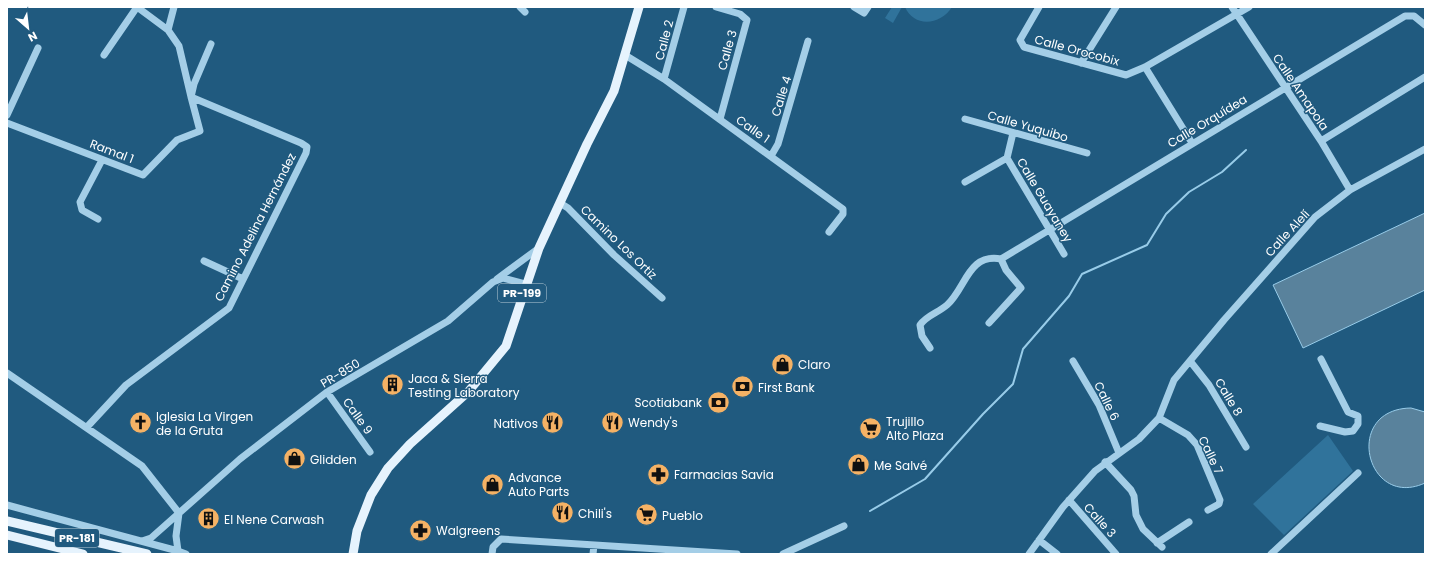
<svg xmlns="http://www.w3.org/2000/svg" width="1432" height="561" font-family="Poppins,sans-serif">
  <rect width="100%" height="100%" fill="#205a7f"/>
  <path fill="#30739b" d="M892,7H902L893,23L885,18Z
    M905,7H952C941,25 914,28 905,7Z
    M1328,435L1353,471L1284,535L1253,504Z"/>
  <path fill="#59829c" stroke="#98cce9" d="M1425,213V290L1303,348L1273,285Z
    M1411,408L1425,412V483C1366,510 1342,409 1411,408Z"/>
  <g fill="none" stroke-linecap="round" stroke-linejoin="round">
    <path stroke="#98cce9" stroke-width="2" d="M870,511L925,479L983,414L1013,384L1023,349L1069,296L1082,274L1147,245L1166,214L1189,192L1222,172L1246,150"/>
    <path stroke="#a4cee7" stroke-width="7" d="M137,7L168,30
      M520,7L525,12
      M716,7L740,14L747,20L720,119
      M854,7L864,13L868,7
      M1039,7L1020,40L1024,47L1126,75L1145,67L1249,7
      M1232,7L1321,141L1350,190
      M104,55L137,7
      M625,55L664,79L843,209V214L829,232
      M1081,63L1116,7
      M1145,67L1192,143
      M664,79L684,7
      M7,115L38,48
      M965,119L1087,153
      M7,123L143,175L177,140L200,131L191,97L194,84L211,44
      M1013,133L1007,158L1064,254
      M1321,141L1425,77
      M771,156L778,144L808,41
      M965,182L1007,158
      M560,203L568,208L614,255L662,298
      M98,219L82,210L80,202L102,160
      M1001,259L1405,16H1414L1425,25
      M204,261L243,279
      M497,279L539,248
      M989,323L1021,288L1006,270L1001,259
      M930,348L922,336L920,325C927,315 938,313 947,305C966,288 968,253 1001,259
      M1073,361L1099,405L1119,453
      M1190,361L1209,385L1246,447
      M7,373L142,466L179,513
      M327,392L370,452
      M1159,418L1188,435L1197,445L1220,500L1219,504L1208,510
      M1320,426L1345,432L1353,431L1358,424V416L1348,412L1321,359
      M87,427L126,385L229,308L306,153L307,147L301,143L191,97L179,46L168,30L174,7
      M1105,462L1131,490L1134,496L1136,515L1143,529L1162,547
      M1069,500L1116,554
      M7,505L178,551
      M179,513L176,536L178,551L186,554
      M1039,540L1057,554
      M142,541L151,538L240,459L327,392L448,321L493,282L503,278L525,284
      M1157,543L1189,522
      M492,554L493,547L501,539L737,554
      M593,554L594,545
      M783,554L844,526
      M1029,554L1063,507L1095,471L1139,439L1159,418L1174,380L1224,320L1315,217L1350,190L1425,149
      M1271,554L1358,473"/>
    <path stroke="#e6f3fd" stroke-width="9" d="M7,521L147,554
      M7,535L83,554
      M353,554L357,531L371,495L388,468L410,444L468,392L506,346L539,248L587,144L614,91L639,7"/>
  </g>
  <defs>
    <symbol id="shop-disc" viewBox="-11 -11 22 22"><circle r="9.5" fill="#f5b265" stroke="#205a7f"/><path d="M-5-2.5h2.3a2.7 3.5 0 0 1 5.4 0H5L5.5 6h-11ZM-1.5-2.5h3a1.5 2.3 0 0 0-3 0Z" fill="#111"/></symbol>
    <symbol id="building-disc" viewBox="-11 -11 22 22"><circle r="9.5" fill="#f5b265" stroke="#205a7f"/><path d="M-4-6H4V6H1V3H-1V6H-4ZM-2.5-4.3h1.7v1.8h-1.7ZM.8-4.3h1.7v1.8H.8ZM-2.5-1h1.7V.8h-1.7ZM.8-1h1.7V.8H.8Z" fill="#111"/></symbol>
    <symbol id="bank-disc" viewBox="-11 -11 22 22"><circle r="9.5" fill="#f5b265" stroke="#205a7f"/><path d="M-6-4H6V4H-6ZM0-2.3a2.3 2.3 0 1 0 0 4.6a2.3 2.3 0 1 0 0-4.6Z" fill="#111"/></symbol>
    <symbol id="restaurant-disc" viewBox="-11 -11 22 22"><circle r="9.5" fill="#f5b265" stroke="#205a7f"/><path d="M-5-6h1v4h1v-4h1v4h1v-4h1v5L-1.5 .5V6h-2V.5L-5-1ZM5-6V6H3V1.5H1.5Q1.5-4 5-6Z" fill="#111"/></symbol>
    <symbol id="church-disc" viewBox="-11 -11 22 22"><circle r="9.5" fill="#f5b265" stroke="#205a7f"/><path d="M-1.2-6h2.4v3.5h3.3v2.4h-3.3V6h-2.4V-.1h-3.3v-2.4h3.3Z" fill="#111"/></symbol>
    <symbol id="supermarket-disc" viewBox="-11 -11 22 22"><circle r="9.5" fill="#f5b265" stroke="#205a7f"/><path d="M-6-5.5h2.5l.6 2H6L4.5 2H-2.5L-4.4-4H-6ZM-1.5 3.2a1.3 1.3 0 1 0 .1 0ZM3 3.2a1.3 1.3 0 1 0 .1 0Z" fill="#111"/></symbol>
    <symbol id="pharmacy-disc" viewBox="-11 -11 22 22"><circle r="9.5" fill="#f5b265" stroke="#205a7f"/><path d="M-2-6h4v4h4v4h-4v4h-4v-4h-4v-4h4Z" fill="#111"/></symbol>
  </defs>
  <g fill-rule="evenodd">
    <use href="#shop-disc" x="770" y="352" width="25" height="25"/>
    <use href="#building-disc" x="380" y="372" width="25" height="25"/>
    <use href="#bank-disc" x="730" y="374" width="25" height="25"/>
    <use href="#bank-disc" x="706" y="390" width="25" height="25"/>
    <use href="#restaurant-disc" x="600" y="410" width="25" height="25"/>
    <use href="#church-disc" x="128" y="410" width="25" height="25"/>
    <use href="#restaurant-disc" x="540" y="410" width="25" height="25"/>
    <use href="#supermarket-disc" x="858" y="416" width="25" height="25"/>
    <use href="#shop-disc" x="282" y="446" width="25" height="25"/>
    <use href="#shop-disc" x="846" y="452" width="25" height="25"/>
    <use href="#pharmacy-disc" x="646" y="462" width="25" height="25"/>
    <use href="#shop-disc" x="480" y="472" width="25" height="25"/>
    <use href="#restaurant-disc" x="550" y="500" width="25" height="25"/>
    <use href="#supermarket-disc" x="634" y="502" width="25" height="25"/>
    <use href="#building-disc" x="196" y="506" width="25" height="25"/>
    <use href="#pharmacy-disc" x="408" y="518" width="25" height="25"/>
  </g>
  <g text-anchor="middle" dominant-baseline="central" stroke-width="3" stroke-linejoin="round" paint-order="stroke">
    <g fill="#205a7f" stroke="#bcced9" stroke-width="1">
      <rect x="498" y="284" width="48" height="18" rx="3"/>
      <rect x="55" y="529" width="44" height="18" rx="3"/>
    </g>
    <g font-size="11" font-weight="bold" fill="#fff">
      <text x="522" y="293">PR-199</text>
      <text x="77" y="538">PR-181</text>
    </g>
    <g font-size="12" fill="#fff" stroke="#205a7f">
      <text transform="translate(664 40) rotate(-75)">Calle 2</text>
      <text transform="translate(727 50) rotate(-74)">Calle 3</text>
      <text transform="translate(1077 50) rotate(15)">Calle Orocobix</text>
      <text transform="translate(1301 92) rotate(56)">Calle Amapola</text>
      <text transform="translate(781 96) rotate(-73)">Calle 4</text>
      <text transform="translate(1207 121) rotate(-31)">Calle Orquídea</text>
      <text transform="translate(1028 126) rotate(16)">Calle Yuquibo</text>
      <text transform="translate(753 129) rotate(35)">Calle 1</text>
      <text transform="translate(112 151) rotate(21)">Ramal 1</text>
      <text transform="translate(1045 200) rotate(59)">Calle Guayaney</text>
      <text transform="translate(255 227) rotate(-63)">Camino Adelina Hernández</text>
      <text transform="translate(1287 233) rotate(-47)">Calle Alelí</text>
      <text transform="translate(619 242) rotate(44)">Camino Los Ortiz</text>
      <text transform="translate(340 373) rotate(-31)">PR-850</text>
      <text transform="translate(1229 397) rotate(59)">Calle 8</text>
      <text transform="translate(1107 401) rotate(64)">Calle 6</text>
      <text transform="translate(358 416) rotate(54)">Calle 9</text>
      <text transform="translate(1211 455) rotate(64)">Calle 7</text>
      <text transform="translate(1100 520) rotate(48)">Calle 3</text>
    </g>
    <g font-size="12" fill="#fff" stroke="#205a7f" text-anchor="start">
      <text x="798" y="364">Claro</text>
      <text x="408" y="378">Jaca &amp; Sierra<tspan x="408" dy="14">Testing Laboratory</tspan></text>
      <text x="758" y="387">First Bank</text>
      <text x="702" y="402" text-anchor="end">Scotiabank</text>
      <text x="156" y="416">Iglesia La Virgen<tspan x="156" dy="14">de la Gruta</tspan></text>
      <text x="886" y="421">Trujillo<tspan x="886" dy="14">Alto Plaza</tspan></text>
      <text x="628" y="422">Wendy's</text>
      <text x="538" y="423" text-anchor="end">Nativos</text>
      <text x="310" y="459">Glidden</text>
      <text x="874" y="465">Me Salvé</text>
      <text x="674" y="474">Farmacias Savia</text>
      <text x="508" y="477">Advance<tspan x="508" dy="14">Auto Parts</tspan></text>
      <text x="578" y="513">Chili's</text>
      <text x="662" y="515">Pueblo</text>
      <text x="224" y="519">El Nene Carwash</text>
      <text x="436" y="530">Walgreens</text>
    </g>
  </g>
  <rect width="1432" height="561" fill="none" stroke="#ffffff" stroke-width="16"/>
  <g transform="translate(28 28) rotate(152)" stroke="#205a7f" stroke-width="3" paint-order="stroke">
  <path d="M0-3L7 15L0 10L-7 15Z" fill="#ffffff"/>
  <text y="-6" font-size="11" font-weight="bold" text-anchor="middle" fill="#ffffff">N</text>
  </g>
</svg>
